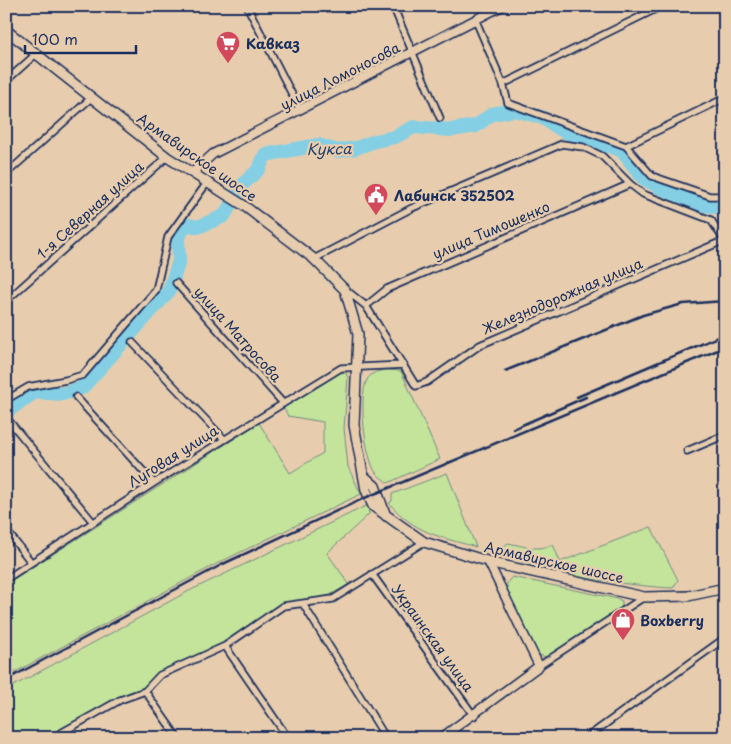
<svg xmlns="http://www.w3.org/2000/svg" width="731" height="744" font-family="'Playpen Sans',sans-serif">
  <rect width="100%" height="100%" fill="#e7cdae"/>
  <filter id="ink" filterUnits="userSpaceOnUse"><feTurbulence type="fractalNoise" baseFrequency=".02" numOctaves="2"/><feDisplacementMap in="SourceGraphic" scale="10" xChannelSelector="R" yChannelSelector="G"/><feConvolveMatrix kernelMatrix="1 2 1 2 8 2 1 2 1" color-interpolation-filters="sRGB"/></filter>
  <g filter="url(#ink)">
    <path fill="#c4e49c" stroke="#708a7d" d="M387,370L401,371L440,459L388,483C384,480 379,476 376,473C365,457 358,397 367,380C371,372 379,371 387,370Z
      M340,372L346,373L348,378L344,428L348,467L361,494L220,562L6,677V584L259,423L290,473L323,453V422L288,416L283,406Z
      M447,473L476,547C440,537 415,533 389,503L392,501V494Z
      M368,505L369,514L327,553L349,584L330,595L306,601L283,603L223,643L159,673L143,688L130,692L45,738H6V690L187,592Z
      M651,527L678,580L673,588C641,587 519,573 501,549L508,543C524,546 538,552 553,544L560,562Z
      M512,577L618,599L622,601V606L618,610L546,657L536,654L507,589V583Z"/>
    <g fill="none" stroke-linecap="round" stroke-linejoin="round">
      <path stroke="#84cfe4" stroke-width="14" d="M6,412L35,392L62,394L82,388L169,291L179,261L178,239L185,224L198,227L224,216L243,184L259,169L265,155L318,145L337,151L356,148L375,141L395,137L414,127L451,130L476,126L492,114L514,110L541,117L565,132L621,150L643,178L659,187L700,204L725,209"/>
      <defs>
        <path id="minor" d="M247,6L300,110
          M393,6L440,118
          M476,21L503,84L508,103L626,146L652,176L710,196H725
          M6,81L36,54
          M503,84L662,6
          M626,146L725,98
          M6,174L91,98
          M314,259L412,208L562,144L583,147L602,156L630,184L643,194L711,220L724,240
          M176,283L282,402
          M346,290L366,306L416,386L427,382L480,345L725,240
          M6,301L167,157
          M366,306L387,289L630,184
          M132,342L224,439
          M76,397L154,483
          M6,400L28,387L66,380L83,375L156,290L168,237L207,183
          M10,422L93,522
          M687,451L725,435
          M6,530L31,562
          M372,574L474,716
          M6,579L154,483L341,368L404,365
          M303,604L386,738
          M225,646L288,738
          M539,666L644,597
          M145,691L178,738
          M52,738L120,700L145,691L160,675L225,646L283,606L333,599L424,542
          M586,738L725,638"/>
        <path id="tertiary" d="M192,173L213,154L502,6
          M441,738L539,666L488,561"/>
        <path id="secondary" d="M6,30L167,157L243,205L314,259L345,290L358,334L354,425L366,490L373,506L424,542L497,564L644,597L688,596L725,588
          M364,476L375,486L386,516"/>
      </defs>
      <use href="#minor" stroke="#1b2f5e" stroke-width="9"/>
      <use href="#tertiary" stroke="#1b2f5e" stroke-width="11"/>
      <use href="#secondary" stroke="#1b2f5e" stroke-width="12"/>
      <use href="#minor" stroke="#e7cdae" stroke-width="5.5"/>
      <use href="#tertiary" stroke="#e7cdae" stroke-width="8"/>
      <use href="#secondary" stroke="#e7cdae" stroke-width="9"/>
      <path stroke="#1b2f5e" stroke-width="2.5" d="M505,371L643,315L683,304L725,301
        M577,397L725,334
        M513,429L586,397
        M6,680L223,564L360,500L725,347"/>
    </g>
  </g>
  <defs>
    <symbol id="supermarket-pin" viewBox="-11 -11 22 30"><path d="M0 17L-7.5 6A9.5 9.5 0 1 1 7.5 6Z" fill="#d1495b" stroke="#e7cdae"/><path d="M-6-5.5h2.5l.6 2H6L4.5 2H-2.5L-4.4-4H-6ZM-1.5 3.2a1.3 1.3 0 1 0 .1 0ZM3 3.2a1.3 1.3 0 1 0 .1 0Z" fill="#fff"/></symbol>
    <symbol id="civic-pin" viewBox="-11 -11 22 30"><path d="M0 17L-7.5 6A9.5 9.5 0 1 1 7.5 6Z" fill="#d1495b" stroke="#e7cdae"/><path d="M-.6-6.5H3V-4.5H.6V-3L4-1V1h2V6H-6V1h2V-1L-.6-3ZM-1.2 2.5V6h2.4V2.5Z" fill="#fff"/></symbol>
    <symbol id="shop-pin" viewBox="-11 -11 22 30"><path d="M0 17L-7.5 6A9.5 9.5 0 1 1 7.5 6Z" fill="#d1495b" stroke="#e7cdae"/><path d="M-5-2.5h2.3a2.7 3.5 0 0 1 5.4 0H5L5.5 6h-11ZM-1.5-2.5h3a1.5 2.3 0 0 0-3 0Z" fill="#fff"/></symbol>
  </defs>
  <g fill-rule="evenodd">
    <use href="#supermarket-pin" x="214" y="29" width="28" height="38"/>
    <use href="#civic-pin" x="362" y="181" width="28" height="38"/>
    <use href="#shop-pin" x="609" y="606" width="28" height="38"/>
  </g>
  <g text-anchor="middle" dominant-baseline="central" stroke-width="4.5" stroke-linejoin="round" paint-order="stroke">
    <g font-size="14" font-weight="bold" fill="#1b2f5e" stroke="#e7cdae" text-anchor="start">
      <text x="246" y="43">Кавказ</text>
      <text x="394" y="195">Лабинск 352502</text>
      <text x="640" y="620">Boxberry</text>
    </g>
    <g font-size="14" fill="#1b2f5e" stroke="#e7cdae">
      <text transform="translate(340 76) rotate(-27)">улица Ломоносова</text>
      <text transform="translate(197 157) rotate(35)">Армавирское шоссе</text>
      <text transform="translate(90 210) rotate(-42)">1-я Северная улица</text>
      <text transform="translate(491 230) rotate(-23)">улица Тимошенко</text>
      <text transform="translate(562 296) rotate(-23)">Железнодорожная улица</text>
      <text transform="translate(238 334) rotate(48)">улица Матросова</text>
      <text transform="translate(173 456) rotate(-32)">Луговая улица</text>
      <text transform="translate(554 562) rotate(13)">Армавирское шоссе</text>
      <text transform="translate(433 638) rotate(54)">Украинская улица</text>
    </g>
    <g font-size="15" font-style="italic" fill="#263f6b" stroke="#e7cdae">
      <text transform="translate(329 148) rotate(-1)">Кукса</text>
    </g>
  </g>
  <rect width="731" height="744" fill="none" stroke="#e7cdae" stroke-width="25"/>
  <rect x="12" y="12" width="706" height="719" fill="none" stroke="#1b2f5e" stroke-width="2" filter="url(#ink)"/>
  <path d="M25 45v8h111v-8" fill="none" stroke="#1b2f5e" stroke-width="2.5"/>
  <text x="32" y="45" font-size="15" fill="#1b2f5e" stroke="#e7cdae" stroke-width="4" paint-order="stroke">100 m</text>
</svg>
